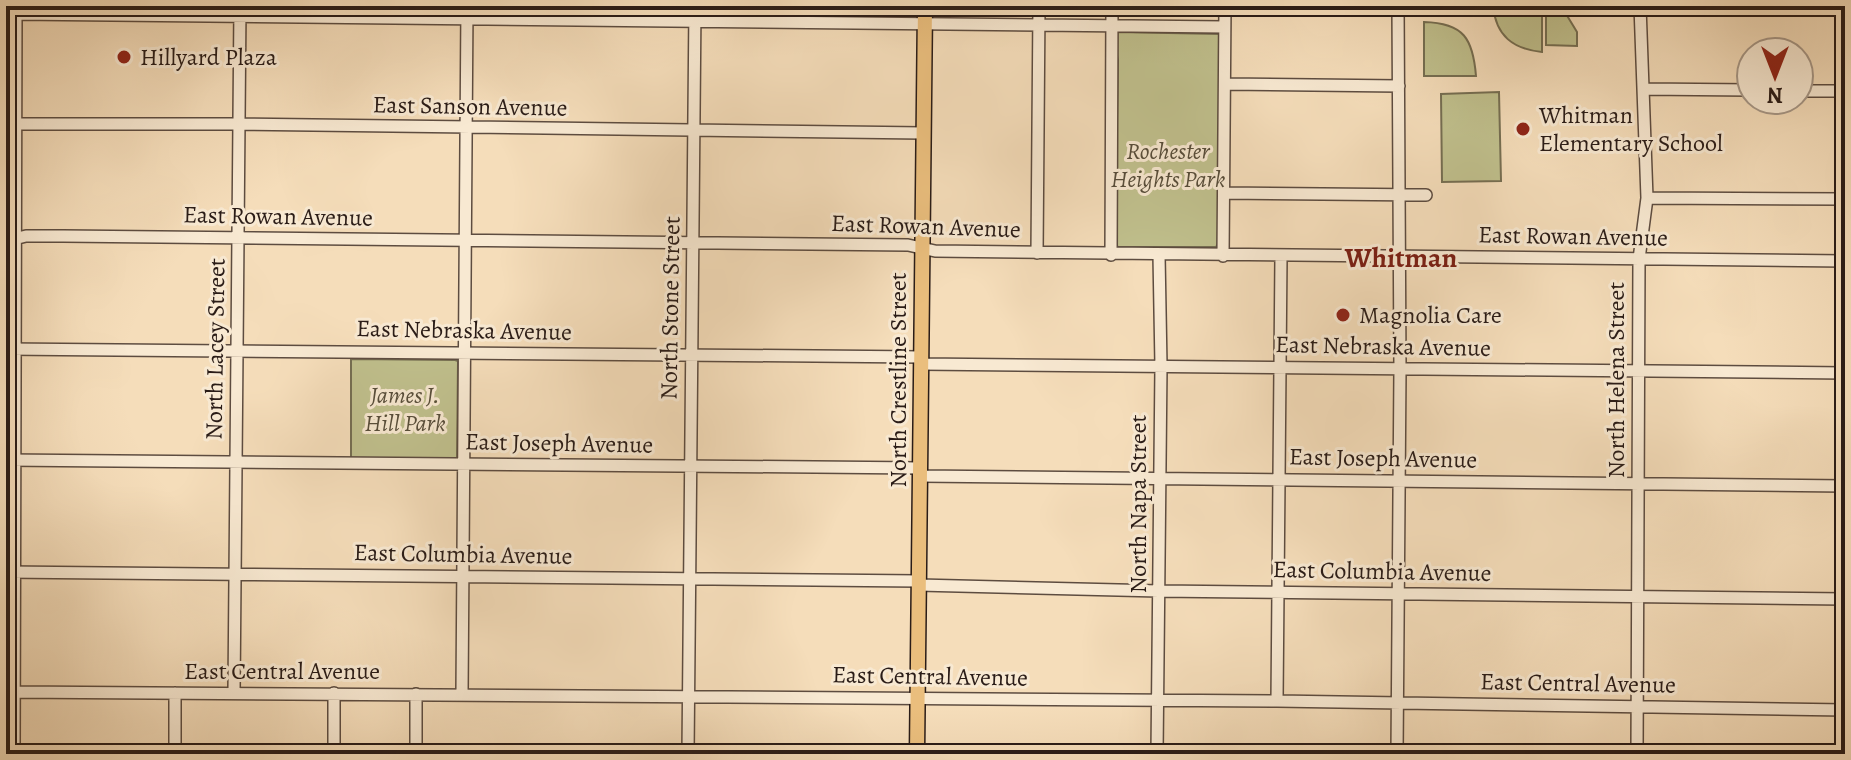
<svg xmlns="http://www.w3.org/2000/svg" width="1851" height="760" font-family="Alegreya,serif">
  <rect width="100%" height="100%" fill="#f5ddba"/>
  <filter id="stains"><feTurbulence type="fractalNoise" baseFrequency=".0025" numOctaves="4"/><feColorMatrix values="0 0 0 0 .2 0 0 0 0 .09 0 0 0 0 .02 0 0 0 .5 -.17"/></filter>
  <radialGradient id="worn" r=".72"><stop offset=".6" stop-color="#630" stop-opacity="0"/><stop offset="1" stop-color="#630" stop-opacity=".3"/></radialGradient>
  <path fill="#c0c08d" stroke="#756e52" stroke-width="2" d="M1493,6H1542V52C1513,49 1496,36 1493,6Z
    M1546,9H1563L1577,32V46L1546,45Z
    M1424,22C1464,23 1473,39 1476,76H1424Z
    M1117,32L1219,34V242L1216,247H1118L1115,244L1118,60L1115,45Z
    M1499,92L1501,181L1442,182L1441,94Z
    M351,359L455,360L458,361L457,458H351Z"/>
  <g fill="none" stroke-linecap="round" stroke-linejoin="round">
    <defs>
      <path id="minor" d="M16,14L1224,27
        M1225,84L1399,86
        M1643,89L1751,90
        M1799,91H1845
        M15,124H239L923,133
        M1224,193L1426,195
        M1647,198L1845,199
        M6,241L26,236H63L908,245L935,251L1845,261
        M1037,253L1039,6
        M1111,255L1112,6
        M1223,256L1225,6
        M6,349L921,357
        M921,364L1845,373
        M6,460L920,468
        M920,476L1845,486
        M6,572L919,581
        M919,585L1159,591L1845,599
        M14,692L1277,701L1845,710
        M234,693L240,6
        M334,693V754
        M462,694L467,6
        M1277,701L1281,256
        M14,754L16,6
        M175,754V693
        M416,754V694
        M688,754L695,6
        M1157,754L1161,366L1159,255
        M1397,754L1400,369L1398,6
        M1637,754L1639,259L1647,198L1640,6"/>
      <path id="major" d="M917,754L925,6"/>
    </defs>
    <use href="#minor" stroke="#5d4c40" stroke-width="14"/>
    <use href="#major" stroke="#2a1c17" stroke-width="17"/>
    <use href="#minor" stroke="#f8e9d2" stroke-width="11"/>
    <use href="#major" stroke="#eabe7d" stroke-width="14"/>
  </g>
  <g fill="#8f2418" stroke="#f8e9d2" stroke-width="3">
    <circle cx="124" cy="57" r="8"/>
    <circle cx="1523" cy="129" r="8"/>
    <circle cx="1343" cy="315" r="8"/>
  </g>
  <g text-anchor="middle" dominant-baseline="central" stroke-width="6" stroke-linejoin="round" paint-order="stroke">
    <g font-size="24" fill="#2a1c17" stroke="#f8e9d2" text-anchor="start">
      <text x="140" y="57">Hillyard Plaza</text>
      <text x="1539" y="115">Whitman<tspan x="1539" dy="28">Elementary School</tspan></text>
      <text x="1359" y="315">Magnolia Care</text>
    </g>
    <g font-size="24" fill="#2a1c17" stroke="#f8e9d2">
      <text transform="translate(470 106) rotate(1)">East Sanson Avenue</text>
      <text transform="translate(278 216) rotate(1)">East Rowan Avenue</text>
      <text transform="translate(926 226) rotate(2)">East Rowan Avenue</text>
      <text transform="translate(1573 236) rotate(1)">East Rowan Avenue</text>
      <text transform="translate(670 308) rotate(-89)">North Stone Street</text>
      <text transform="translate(464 330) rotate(1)">East Nebraska Avenue</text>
      <text transform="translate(1383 346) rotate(1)">East Nebraska Avenue</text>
      <text transform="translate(215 349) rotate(-89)">North Lacey Street</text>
      <text transform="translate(898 380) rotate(-90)">North Crestline Street</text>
      <text transform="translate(1616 380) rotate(-90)">North Helena Street</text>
      <text transform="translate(559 443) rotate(1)">East Joseph Avenue</text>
      <text transform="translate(1383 458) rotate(1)">East Joseph Avenue</text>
      <text transform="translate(1138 504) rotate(-90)">North Napa Street</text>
      <text transform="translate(463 554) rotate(1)">East Columbia Avenue</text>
      <text transform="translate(1382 571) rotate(1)">East Columbia Avenue</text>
      <text x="282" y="671">East Central Avenue</text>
      <text transform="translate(930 676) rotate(1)">East Central Avenue</text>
      <text transform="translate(1578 683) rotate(1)">East Central Avenue</text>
    </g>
    <g font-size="24" font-style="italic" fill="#574d3a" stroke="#f8e9d2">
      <text x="1168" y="151">Rochester<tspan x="1168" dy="28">Heights Park</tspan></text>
      <text x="405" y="395">James J.<tspan x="405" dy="28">Hill Park</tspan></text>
    </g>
    <g font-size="28" font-weight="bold" fill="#7a1f14" stroke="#f8e9d2">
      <text x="1401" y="258">Whitman</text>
    </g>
  </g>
  <rect width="1851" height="760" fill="none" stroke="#f5ddba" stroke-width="32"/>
  <rect x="8" y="8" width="1835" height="744" fill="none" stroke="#2a1c17" stroke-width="4"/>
  <rect x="16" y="16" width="1819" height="728" fill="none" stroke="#2a1c17" stroke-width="2"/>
  <g transform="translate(1775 76) rotate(180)"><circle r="38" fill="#f8e9d2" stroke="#a69787" stroke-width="2"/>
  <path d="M0-6L14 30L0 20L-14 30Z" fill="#8f2418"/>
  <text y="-12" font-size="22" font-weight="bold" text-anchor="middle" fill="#2a1c17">N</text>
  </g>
  <rect width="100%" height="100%" filter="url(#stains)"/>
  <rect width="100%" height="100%" fill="url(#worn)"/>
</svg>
